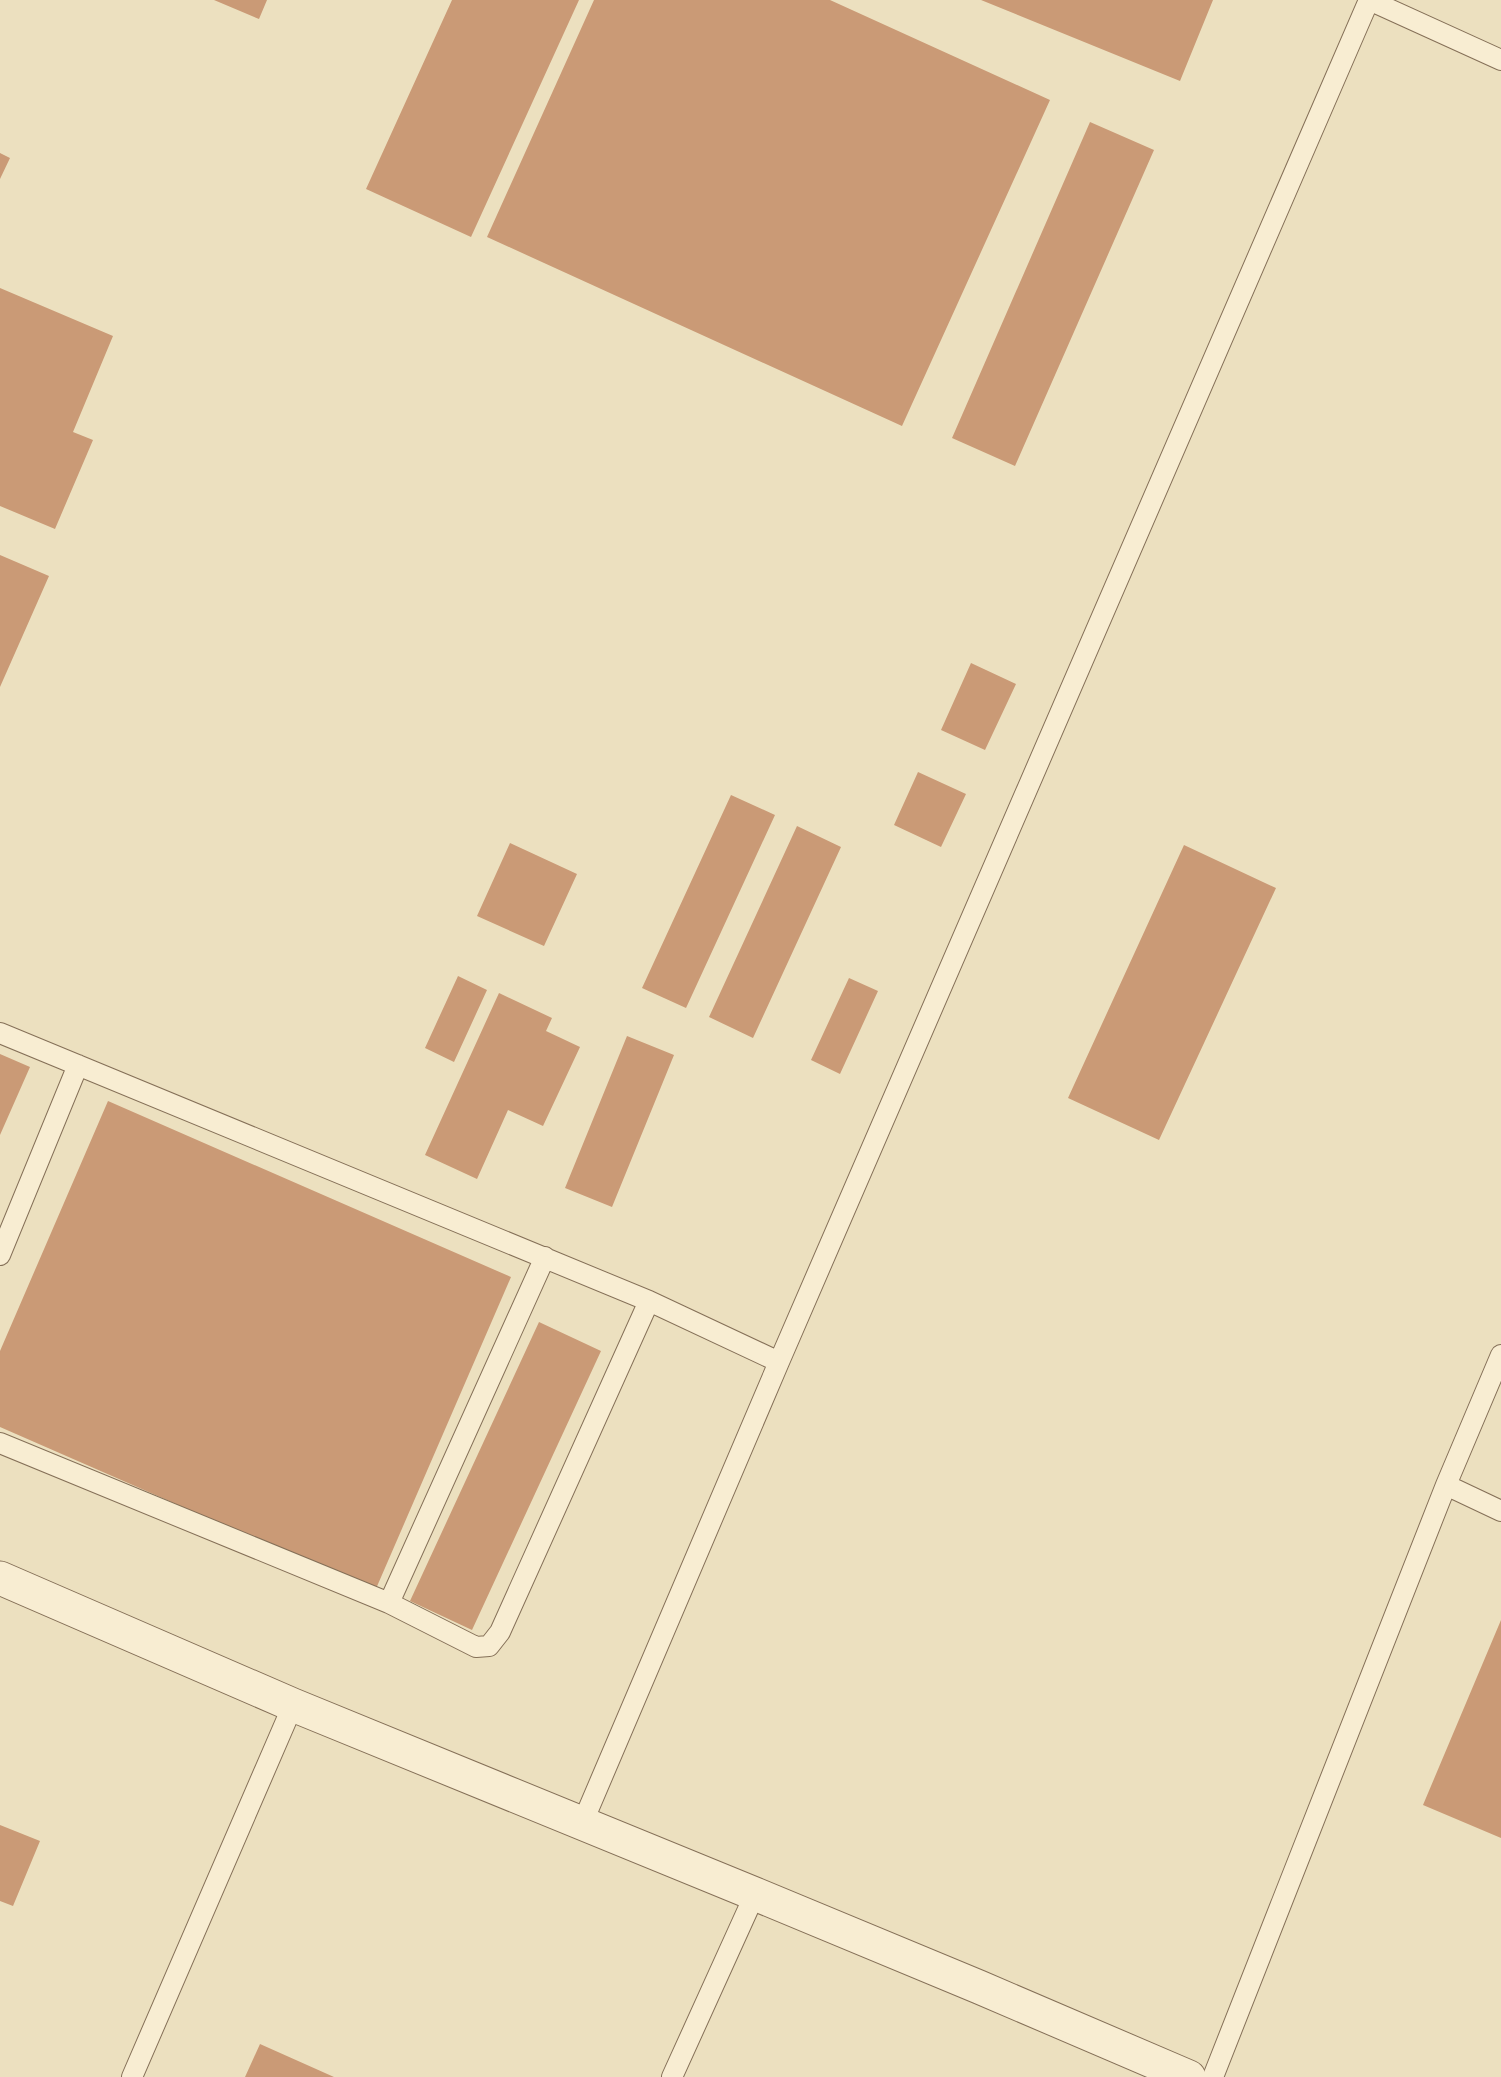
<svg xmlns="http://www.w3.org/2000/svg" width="1501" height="2077" font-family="Lora,serif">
  <rect width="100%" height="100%" fill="#ece0bf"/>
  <path fill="#ca9a76" d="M214,0H267L259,19Z
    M452,0H579L471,237L366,189Z
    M594,0H830L1050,100L902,426L487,237Z
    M981,0H1213L1180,81Z
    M1090,122L1154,150L1015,466L952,438Z
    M0,153L10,158L0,179Z
    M0,288L113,336L73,432L93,440L55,529L0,506Z
    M0,555L49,576L0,687Z
    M971,663L1016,684L985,750L941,730Z
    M918,772L966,794L941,847L894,825Z
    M731,795L775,815L686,1008L642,988Z
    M797,826L841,847L753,1038L709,1017Z
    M510,843L577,874L544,946L477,916Z
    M1184,845L1276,888L1159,1140L1068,1098Z
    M458,976L487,990L454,1062L425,1048Z
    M849,978L878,991L840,1074L811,1060Z
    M499,993L552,1018L546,1031L580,1047L543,1126L508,1110L477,1179L425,1155Z
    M627,1036L674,1055L612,1207L565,1188Z
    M0,1054L30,1067L0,1135Z
    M108,1101L511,1277L375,1591L0,1427V1351Z
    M539,1322L601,1351L472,1630L410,1601Z
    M1501,1620V1838L1423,1805Z
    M0,1825L40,1841L13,1906L0,1901Z
    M260,2044L334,2077H245Z"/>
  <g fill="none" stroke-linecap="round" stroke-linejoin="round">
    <defs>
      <path id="lane" d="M1369,0L1501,60
        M0,1033L649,1301L779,1362
        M0,1255L78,1065
        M0,1443L389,1603L545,1257
        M1446,1485L1501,1511
        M389,1603L476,1647L489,1646L500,1632L649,1301
        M582,1824L779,1362L1369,0
        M132,2077L293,1705
        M672,2077L755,1894
        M1213,2077L1446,1485L1501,1355"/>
      <path id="street" d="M0,1578L293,1705L755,1894L979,1987L1189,2077"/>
    </defs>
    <use href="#lane" stroke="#857058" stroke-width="22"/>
    <use href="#street" stroke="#857058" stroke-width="35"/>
    <use href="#lane" stroke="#f8edd2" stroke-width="20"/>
    <use href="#street" stroke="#f8edd2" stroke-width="33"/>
  </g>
</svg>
